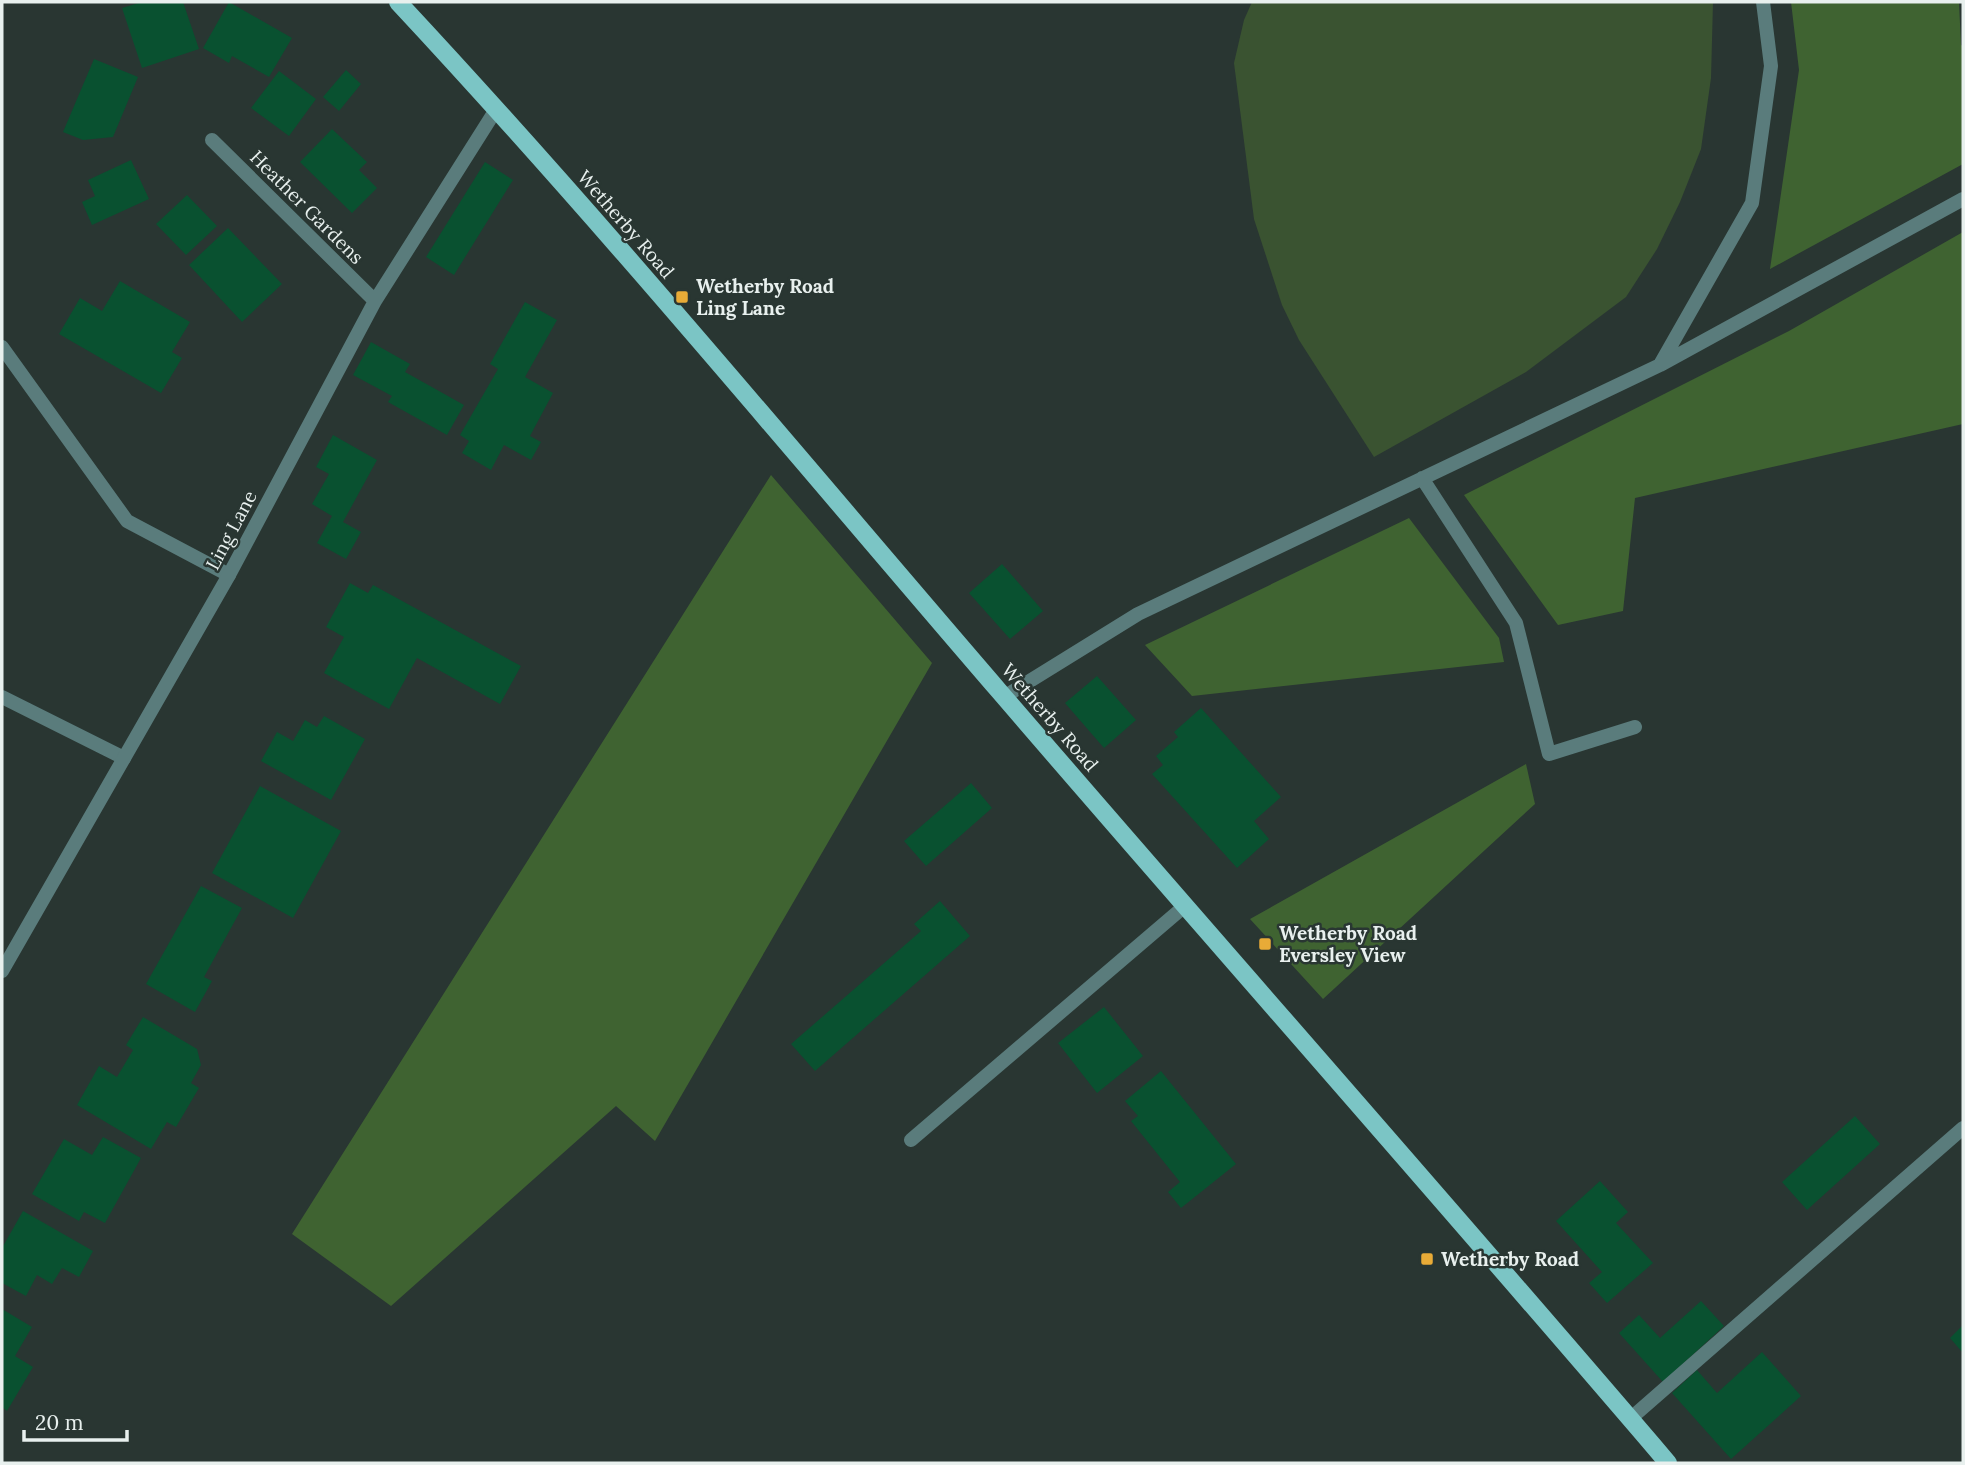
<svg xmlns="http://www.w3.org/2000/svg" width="1965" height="1465" font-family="Lora,serif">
  <rect width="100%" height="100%" fill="#293632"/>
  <path fill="#3a5331" d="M1252,2H1713L1711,78L1701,149L1680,202L1657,249L1626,297L1526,372L1374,457L1299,340L1282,305L1254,219L1234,63L1244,20Z"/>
  <path fill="#3f6331" d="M1791,2H1959L1961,45L1963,46V164L1770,269L1799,70Z
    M1963,232V424L1635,498L1623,611L1558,625L1464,495L1789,331Z
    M771,475L932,663L655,1141L616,1106L391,1306L292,1234Z
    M1409,518L1499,638L1504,662L1192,696L1145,645Z
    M1526,764L1535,804L1323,999L1250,919Z"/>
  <path fill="#095130" d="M142,2H183L199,49L142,68L122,8Z
    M229,2L292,38L269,77L232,56L229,63L203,48Z
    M94,59L138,77L113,137L83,140L63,132Z
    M346,70L361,84L339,111L323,97Z
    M279,71L316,99L289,136L251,108Z
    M332,129L367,162L359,170L377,188L352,213L300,162Z
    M131,160L149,199L92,225L82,202L95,196L88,180Z
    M485,162L513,180L454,275L426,257Z
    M187,195L217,226L186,255L156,224Z
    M228,228L282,284L242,322L189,265Z
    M120,281L190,322L172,352L182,358L161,393L59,334L80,298L102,311Z
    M525,302L557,320L525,377L553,393L530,436L541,442L531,460L504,445L491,470L462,453L469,441L460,435L498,369L490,364Z
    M371,342L410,364L405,372L464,405L447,435L388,402L392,396L353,375Z
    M333,435L377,460L343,522L361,532L346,559L317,543L332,516L312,504L329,474L316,467Z
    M1002,564L1043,611L1010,639L969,593Z
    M350,583L368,593L373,585L521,666L500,704L417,658L389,709L324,673L344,637L326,627Z
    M1097,676L1136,720L1104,748L1065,703Z
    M1201,708L1281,797L1254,821L1269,839L1237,868L1152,774L1163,765L1156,756L1178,737L1174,732Z
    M324,716L365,739L331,800L261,761L277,732L293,741L305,720L317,727Z
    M971,783L992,808L926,866L904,841Z
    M260,786L341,831L293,918L212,873Z
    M201,886L242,908L204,977L212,981L195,1012L146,984Z
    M940,901L970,936L815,1071L791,1044L921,931L914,924Z
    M1104,1007L1143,1056L1097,1093L1058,1043Z
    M143,1017L197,1049L201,1065L191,1083L199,1088L176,1127L167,1122L151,1149L77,1105L99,1066L117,1077L133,1050L126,1045Z
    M1161,1071L1236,1164L1181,1208L1168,1192L1180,1182L1131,1121L1138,1116L1125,1101Z
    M1855,1116L1880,1144L1807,1210L1782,1182Z
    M103,1137L141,1158L105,1223L84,1212L79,1221L32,1194L64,1139L92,1155Z
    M1600,1181L1628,1212L1616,1223L1653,1263L1607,1303L1589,1283L1602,1272L1556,1221Z
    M23,1211L93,1251L79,1277L62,1268L52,1284L37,1275L26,1296L2,1283V1248Z
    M1701,1301L1724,1326L1663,1382L1619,1333L1639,1315L1660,1338Z
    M2,1309L32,1327L15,1356L33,1367L7,1411L2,1407Z
    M1963,1325V1353L1950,1338Z
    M1762,1352L1801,1396L1731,1459L1672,1393L1697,1370L1717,1393Z"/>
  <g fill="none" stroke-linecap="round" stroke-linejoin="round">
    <path stroke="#5a7c7c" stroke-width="14" d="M2,347L127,521L229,575
      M1661,363L1752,203L1771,66L1763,2
      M1422,478L1516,623L1549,754L1635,727
      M2,697L124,758
      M1004,697L1138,614L1660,365L1963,199
      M911,1140L1186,905
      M1630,1419L1963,1128"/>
    <path stroke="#5a7c7c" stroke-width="14" d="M212,140L375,301
      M2,971L229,575L375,301L497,108"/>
    <path stroke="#7bc5c5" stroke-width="18" d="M398,2C606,225 800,460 999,691C1221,949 1447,1204 1668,1463"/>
  </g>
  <g fill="#e8ab37" stroke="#293632" stroke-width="2.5">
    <rect x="675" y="290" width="14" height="14" rx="3.5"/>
    <rect x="1258" y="937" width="14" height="14" rx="3.5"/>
    <rect x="1420" y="1252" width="14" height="14" rx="3.5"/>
  </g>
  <g text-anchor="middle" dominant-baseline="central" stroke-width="5" stroke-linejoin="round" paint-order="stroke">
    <g font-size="19" fill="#e8f0ee" stroke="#293632">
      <text transform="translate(307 207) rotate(45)">Heather Gardens</text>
      <text transform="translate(626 224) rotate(49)">Wetherby Road</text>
      <text transform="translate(231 530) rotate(-62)">Ling Lane</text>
      <text transform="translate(1050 717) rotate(49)">Wetherby Road</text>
    </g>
    <g font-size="19" font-weight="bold" fill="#e8f0ee" stroke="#293632" text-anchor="start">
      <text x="696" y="286">Wetherby Road<tspan x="696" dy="22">Ling Lane</tspan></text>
      <text x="1279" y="933">Wetherby Road<tspan x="1279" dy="22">Eversley View</tspan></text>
      <text x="1441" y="1259">Wetherby Road</text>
    </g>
  </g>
  <rect width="1965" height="1465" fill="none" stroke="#e8f0ee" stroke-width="7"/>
  <path d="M24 1430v10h103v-10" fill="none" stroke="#e8f0ee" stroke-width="3.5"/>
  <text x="35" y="1430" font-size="21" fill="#e8f0ee" stroke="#293632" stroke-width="5" paint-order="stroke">20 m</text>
</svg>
